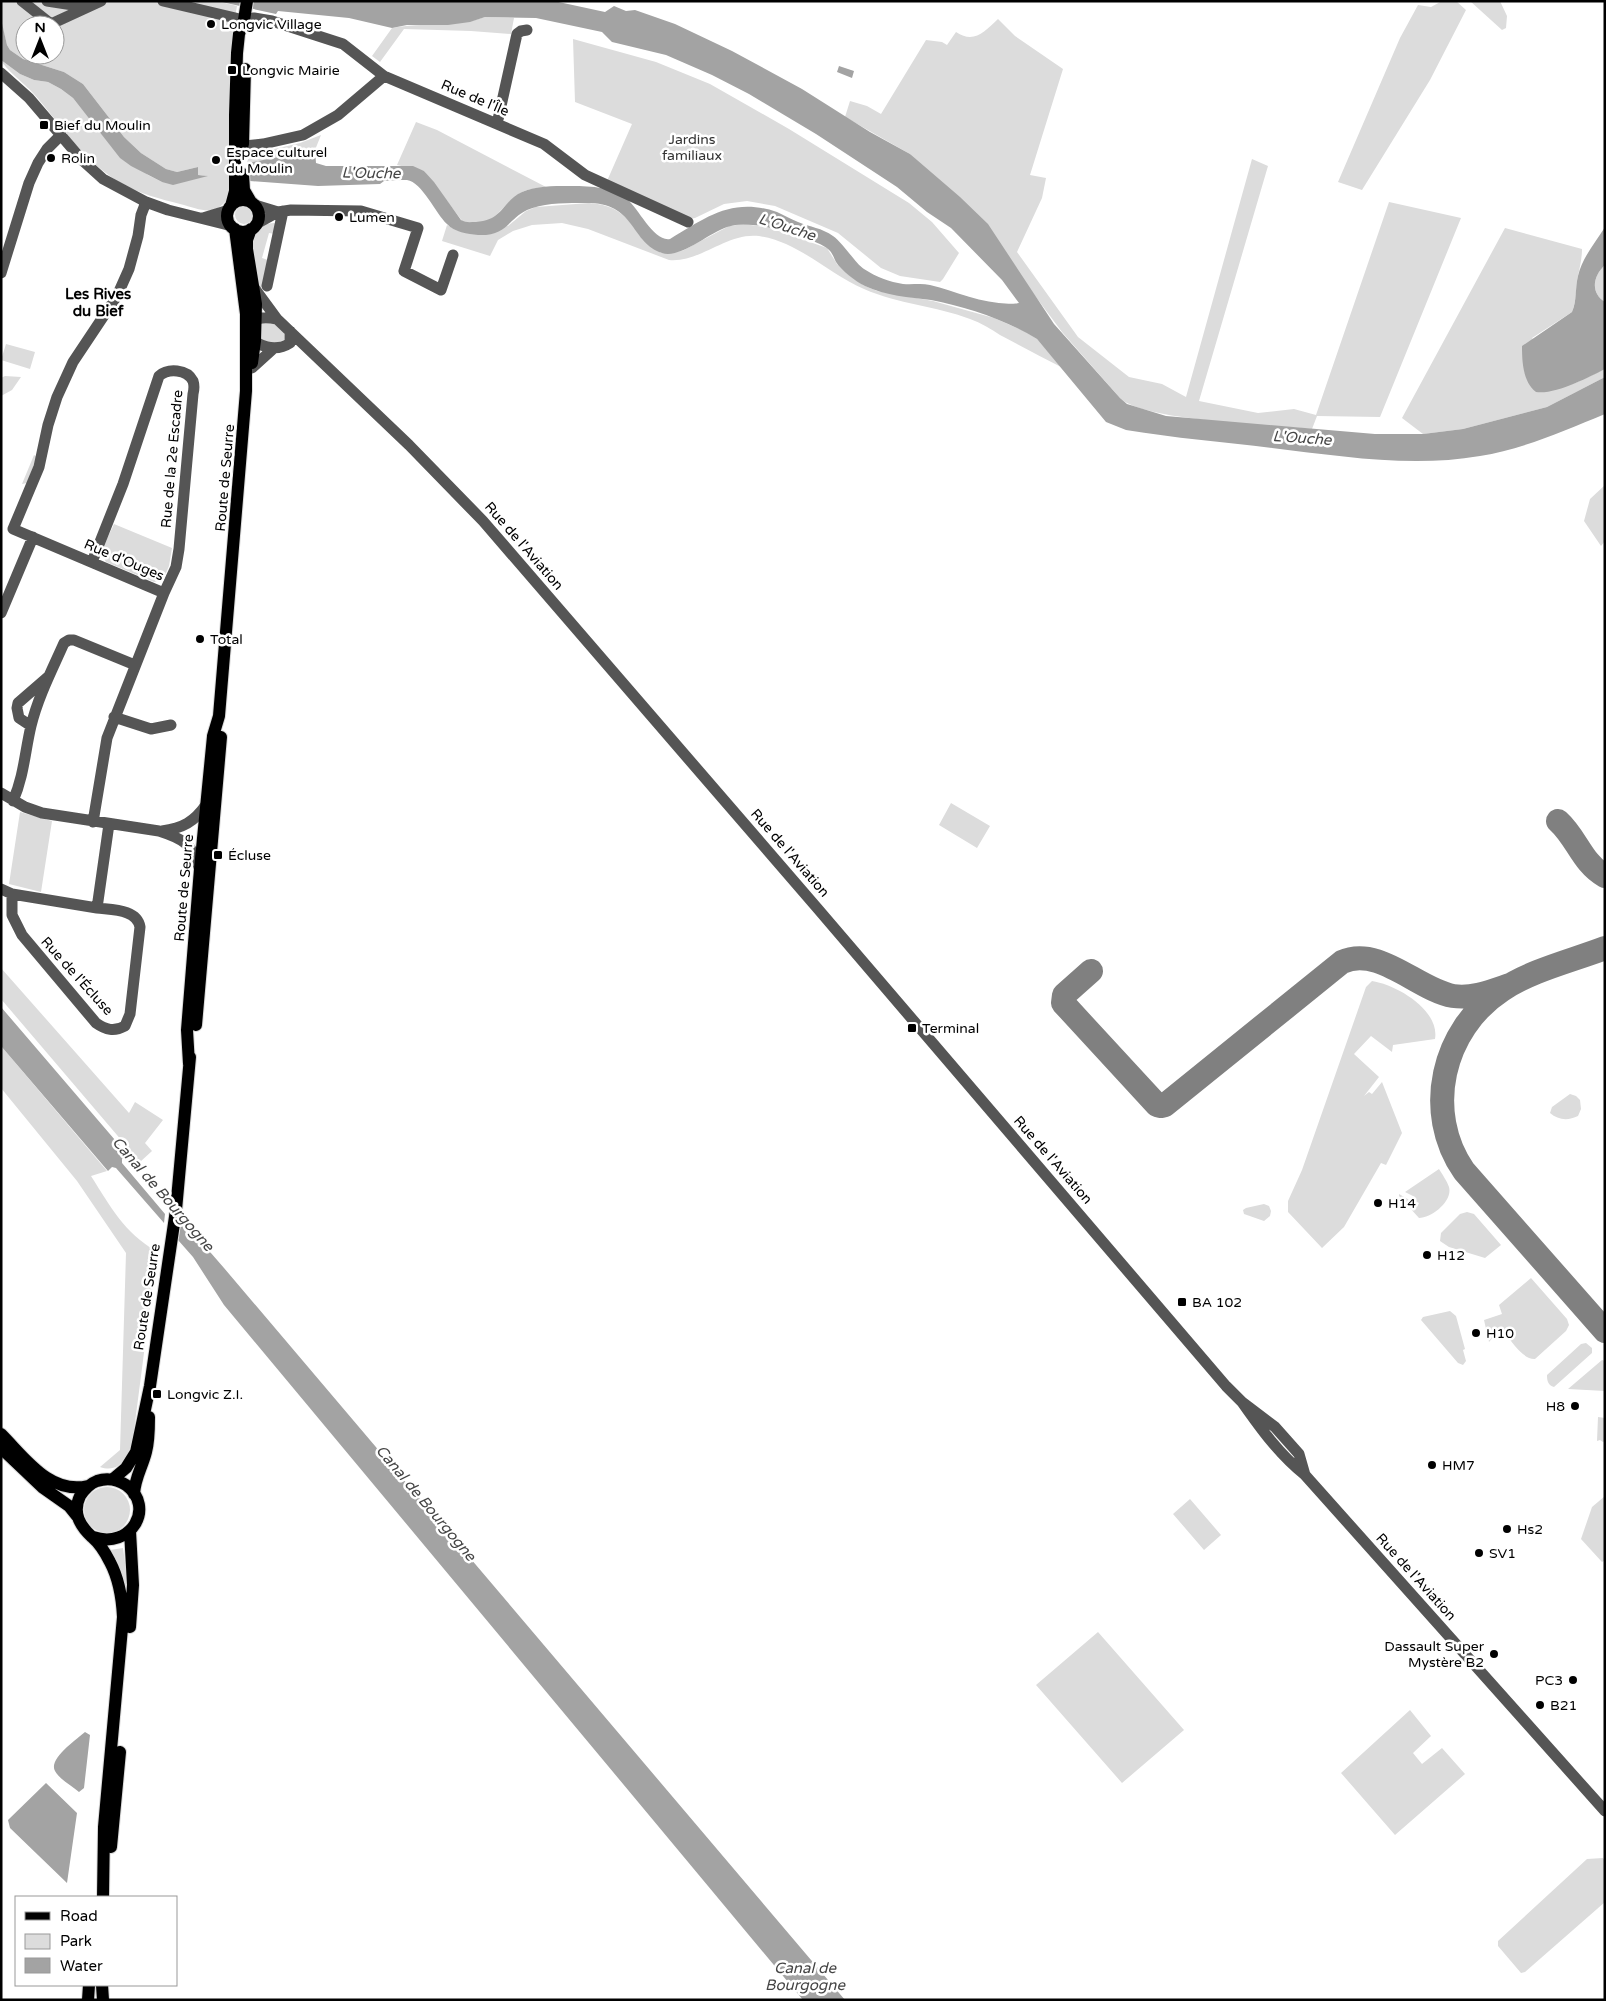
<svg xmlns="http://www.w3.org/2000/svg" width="1606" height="2001" font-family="'Varela Round',sans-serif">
  <rect width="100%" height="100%" fill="#fff"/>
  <path fill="#dcdcdc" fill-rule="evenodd" d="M1,1H217L237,6C225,67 230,130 231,192C218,219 203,210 180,204C160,199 141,194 123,184C86,165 60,123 33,93C25,84 5,69 1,60L20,74L34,80L48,82L61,89L73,98L112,147L148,175L162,182L207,175H198V167L177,172L166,169L141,153L124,137L83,84L64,72L23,59L10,50L7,45L2,25ZM25,25H55V55H25Z
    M1442,1H1456L1466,10L1430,80L1362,190L1338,182L1400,38L1418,5L1431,7Z
    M1470,1H1500L1507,16L1506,28L1502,30Z
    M485,17L514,18L511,34L471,31L404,29L380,62L372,56L392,28C423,22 454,28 485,17Z
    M998,19L1015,36L1063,69L1030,175L1046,178L1042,198L1017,252L1078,337L1129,377L1162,384L1186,397L1252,159L1268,166L1199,401L1258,413L1294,409L1316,415L1389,202L1461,218L1380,417L1317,416L1312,429C1274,425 1143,421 1120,398L1062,332L1027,285L910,154L845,117L850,101L867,106L881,114L926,40L942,42L947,45L956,32C974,44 984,32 998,19Z
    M573,39L656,62L710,84L789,129L909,203L932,222L959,253L943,279L940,282L900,276L881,268L838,233L775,206L747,201L724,204L695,218L689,219L607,181L632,124L575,102Z
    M416,122L437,130L546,187C536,188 524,189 516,196C497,211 493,228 463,222L424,171L397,165Z
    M321,135L315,150L247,163L249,155L300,143Z
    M589,203C630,205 632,233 661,253L682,251L729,226L744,224L770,228L827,248L837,264L849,275L863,285L877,291L933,301L994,318L1024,331L1037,339L1061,367C1041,357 1021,346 1000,335C991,329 981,323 970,319C936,306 898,304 864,289C829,274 799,242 759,236C727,232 700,263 669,260L588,229L562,223L532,225L513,231L498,240L490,256L442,241L447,225L458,231L508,226L526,211L536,207Z
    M235 215a9 9 0 1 1 18 0a9 9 0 1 1-18 0Z
    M274,223L276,224L275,234L269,233L262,258L268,260L262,287H259L250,241L264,224Z
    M1505,228L1582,249C1582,260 1579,270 1577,281C1576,291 1576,302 1572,312L1532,338L1573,384L1605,369V377L1547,407L1463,429L1423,434L1402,418Z
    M1605,265V302C1590,293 1593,276 1605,265Z
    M268,321L278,326L284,332V340L275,343L263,340L260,336L262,322Z
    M6,344L35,352L30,369L1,360Z
    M5,376L21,377L12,390L1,396V378Z
    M34,455L37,457L27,483L22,484Z
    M1605,485V541L1601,546L1584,521L1590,499Z
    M114,524L172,548L169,566L163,580L154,582L106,562C99,550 109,536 114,524Z
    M951,803L990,826L977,848L939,825Z
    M20,812L52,821L41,892L9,884Z
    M1,968L129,1113L135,1102L163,1120L145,1143L152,1151L140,1162L1,999Z
    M1372,981C1397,985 1440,1010 1435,1039L1393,1045L1392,1052L1371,1036L1354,1054L1379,1077L1364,1096L1369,1092L1372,1094L1382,1082L1402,1133L1386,1165L1381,1163L1344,1227L1322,1248L1288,1212V1201L1302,1170L1366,987Z
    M1,1046L107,1171L91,1176C112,1209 123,1231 157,1252L133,1438C129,1455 121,1474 100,1467L120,1450L126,1253L77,1181L1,1088Z
    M1570,1094L1576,1096L1580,1100L1581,1109L1578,1116C1568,1121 1558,1120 1550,1113L1552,1107Z
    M1439,1169C1442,1174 1447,1181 1449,1187C1453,1201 1432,1218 1419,1218L1399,1196V1194L1418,1205L1419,1203L1413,1200L1415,1197L1405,1192Z
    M1264,1204L1269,1206L1271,1211L1270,1216L1264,1221L1244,1214L1243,1210L1246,1208Z
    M1467,1212L1474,1214L1501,1245L1485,1258L1449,1247L1440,1241L1441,1233L1460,1214Z
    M1531,1278L1567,1319L1569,1325L1566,1331L1535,1359C1522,1360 1509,1337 1501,1328L1489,1342L1484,1320L1502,1314L1499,1305Z
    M1450,1311L1456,1316L1465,1349L1463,1350L1466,1361L1463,1365L1458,1363L1421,1320L1423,1317Z
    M1586,1343L1592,1348V1353L1554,1387C1548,1385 1547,1381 1547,1375L1581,1344Z
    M1602,1360L1605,1361V1391L1568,1389Z
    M1598,1417L1605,1418V1441L1603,1442L1600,1440L1597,1441Z
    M84 1510a23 23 0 1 1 46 0a23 23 0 1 1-46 0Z
    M1605,1496V1560L1602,1562L1581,1539L1592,1507Z
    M1190,1499L1221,1535L1204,1550L1173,1514Z
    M123,1548L127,1577V1593L110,1550Z
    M1098,1632L1184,1730L1122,1783L1036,1685Z
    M1410,1710L1431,1736L1413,1753L1422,1764L1442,1748L1465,1774L1395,1835L1341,1773Z
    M1603,1858L1605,1861V1902L1525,1972L1521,1973L1498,1946V1941L1587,1859Z"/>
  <path fill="#a3a3a3" d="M217,1H554L605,12L614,6L626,11L635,10L675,24L732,51L802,89L870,132L910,154L960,197L988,224L1054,324L1120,398L1127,404L1166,416L1375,434H1423L1463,429L1547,407L1605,377V414C1564,431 1523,449 1480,456C1411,468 1340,456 1272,448C1224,442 1174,438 1126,430L1106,422L1037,339C1006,320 967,307 931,300C909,297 886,296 865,286C855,281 842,271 836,262C834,258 832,252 828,249C818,240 768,226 753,225C745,224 735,224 727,227C709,233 680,259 662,253C631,243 636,205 591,203C572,203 545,202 527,210C507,220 507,236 478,235C468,234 454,232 447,224C436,214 422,182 407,180C400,180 391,180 384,181L380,184L318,186L250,181L246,178L247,163L315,150L316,163L326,166H413L424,171L434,182L461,220C466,223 470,222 476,222C504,220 502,201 522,192C536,186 553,186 568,186C587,186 611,186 627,199C639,209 654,242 670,239C707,217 732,197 777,212C784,215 790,219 798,222C810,227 822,228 833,236C844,244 855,263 864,269C876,277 890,282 903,284C912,285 921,283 930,285C959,292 989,307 1019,303L1002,280L951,228L927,212L897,187L816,134L749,94L712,75L666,55L612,42L602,32L536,18L485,17L470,22L448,25H407L392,28L349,18L278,11L276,14Z
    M1,19L7,45L10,50L23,59L64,72L83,84L124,137L141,153L166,169L177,172L198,167V175L208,176L173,185L162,182L131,166L120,158L73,98L61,89L48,82L34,80L20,74L1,60Z
    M839,66L854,71L852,78L837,72Z
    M1605,227V265C1593,276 1590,293 1605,302V369C1589,377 1555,395 1536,392C1523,382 1522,362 1522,346L1572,312C1577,301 1575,288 1578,276C1582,258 1595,243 1605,227Z
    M1,1007L127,1154L122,1159V1163L165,1214L164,1223L116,1168L112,1167L108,1171L1,1046Z
    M184,1222L224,1268L845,2000H803L224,1305L193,1257L178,1240L181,1224Z
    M85,1732L90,1735L84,1788L79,1792C72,1786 59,1779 55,1771C48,1759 77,1739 85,1732Z
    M46,1783L77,1813L67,1883L10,1828L8,1820Z"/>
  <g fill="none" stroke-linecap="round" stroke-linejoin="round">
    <path stroke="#808080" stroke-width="24" d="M1558,821C1577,838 1582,863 1605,876
      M1605,948C1571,961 1532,970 1502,990C1442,1029 1423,1112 1464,1171L1605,1331
      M1091,971L1064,995L1063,1003L1157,1105L1161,1106L1165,1105L1342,962C1379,945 1418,990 1453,996C1473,999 1492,991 1510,985"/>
    <defs>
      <path id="major" d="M243,144L245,69
        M243,174L244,190L251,202
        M227 216a16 16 0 1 1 32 0a16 16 0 1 1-32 0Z
        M231,206L235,191V115L237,53L239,34L244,20L247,1
        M251,229L247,240V249L256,304L255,341L252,363
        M196,1025L221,737
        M189,1064L187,1030L200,869L213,736L219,716L246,391V314L235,229
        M1,1434C25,1458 50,1495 88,1486
        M1,1448L42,1487L69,1506L77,1516
        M113,1479L126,1468L136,1452L150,1386L176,1210L190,1057
        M134,1494C135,1477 142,1468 146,1452C149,1441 149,1429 149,1417
        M93,1537C131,1550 156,1507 126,1485C117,1479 106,1478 97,1481C89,1484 84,1490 80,1496C72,1513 80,1526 92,1537C99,1543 106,1554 110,1562C119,1579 122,1597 123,1617L104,1827L103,1897
        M130,1627L133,1585L130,1531
        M111,1847L120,1752
        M102,1985L103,2000
        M88,2000L89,1985"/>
    </defs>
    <use href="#major" stroke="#dbdbdb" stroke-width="14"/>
    <path stroke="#555" stroke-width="11" d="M22,1L51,24L101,1
      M47,1L86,7
      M163,1L244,20L254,18L272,21L343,44L384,76L544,144L585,175L688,222
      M1,73L29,98L82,160L103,179L146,202L168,210L232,226
      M497,124L517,34L521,31L527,30
      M235,147L263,144L303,135L338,115L384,76
      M255,205L278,212
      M203,218L229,210
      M258,223L278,212L291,210L361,211L418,228L404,271L441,290L453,255
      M1,273L29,183L38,163L47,149L61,135
      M267,286L283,211
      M255,289L277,319L409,445L483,521L818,909L1226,1386L1242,1402L1275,1427L1299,1454L1305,1475C1279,1454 1261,1429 1242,1402
      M277,319C262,316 252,317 246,333C256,346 275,353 290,343V331
      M252,368L273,349
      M92,562L123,484L159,376C168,368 187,369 193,381C194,384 194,390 193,394L179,549L176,567L164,593
      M1,613L33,537
      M114,717L151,729L171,725
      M31,726L19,718L17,708L18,703L48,677
      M1,793L25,807L42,813L159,831C181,838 193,844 199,867
      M13,801C24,776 25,751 31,726C38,697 52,670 64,643L69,640H74L135,665
      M93,822L107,738L164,593L13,529L39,467L48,425L57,397L73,362L117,296L129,269L138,236L141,215L146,202
      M162,831C183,828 194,822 206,805
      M1,889L12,894L97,908L109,824
      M12,894V915L22,935L96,1023C106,1030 114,1032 125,1026L130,1014L140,927C137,909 112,910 97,908
      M1305,1475L1605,1811"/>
    <use href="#major" stroke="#000" stroke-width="12"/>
  </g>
  <g fill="#000" stroke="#fff" stroke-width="2">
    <circle cx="211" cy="24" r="5"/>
    <rect x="227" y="65" width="10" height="10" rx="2.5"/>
    <rect x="39" y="120" width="10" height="10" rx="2.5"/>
    <circle cx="51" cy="158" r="5"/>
    <circle cx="216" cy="160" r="5"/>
    <circle cx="339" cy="217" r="5"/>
    <circle cx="200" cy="639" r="5"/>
    <rect x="213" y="850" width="10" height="10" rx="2.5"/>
    <rect x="907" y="1023" width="10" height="10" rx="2.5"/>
    <circle cx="1378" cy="1203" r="5"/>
    <circle cx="1427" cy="1255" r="5"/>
    <rect x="1177" y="1297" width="10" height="10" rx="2.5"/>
    <circle cx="1476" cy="1333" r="5"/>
    <rect x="152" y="1389" width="10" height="10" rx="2.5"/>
    <circle cx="1575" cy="1406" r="5"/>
    <circle cx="1432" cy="1465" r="5"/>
    <circle cx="1507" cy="1529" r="5"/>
    <circle cx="1479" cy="1553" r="5"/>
    <circle cx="1494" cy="1654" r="5"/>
    <circle cx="1573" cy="1680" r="5"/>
    <circle cx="1540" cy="1705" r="5"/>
  </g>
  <g text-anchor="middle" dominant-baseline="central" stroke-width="5" stroke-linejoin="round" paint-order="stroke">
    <g font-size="14" fill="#000" stroke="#fff" text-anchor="start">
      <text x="221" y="24">Longvic Village</text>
      <text x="242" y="70">Longvic Mairie</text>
      <text x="54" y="125">Bief du Moulin</text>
      <text x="226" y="152">Espace culturel<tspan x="226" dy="16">du Moulin</tspan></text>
      <text x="61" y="158">Rolin</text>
      <text x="349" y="217">Lumen</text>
      <text x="210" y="639">Total</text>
      <text x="228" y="855">Écluse</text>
      <text x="922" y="1028">Terminal</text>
      <text x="1388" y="1203">H14</text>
      <text x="1437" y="1255">H12</text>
      <text x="1192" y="1302">BA 102</text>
      <text x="1486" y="1333">H10</text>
      <text x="167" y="1394">Longvic Z.I.</text>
      <text x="1565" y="1406" text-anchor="end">H8</text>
      <text x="1442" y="1465">HM7</text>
      <text x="1517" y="1529">Hs2</text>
      <text x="1489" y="1553">SV1</text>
      <text x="1484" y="1646" text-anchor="end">Dassault Super<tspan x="1484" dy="16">Mystère B2</tspan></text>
      <text x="1563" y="1680" text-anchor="end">PC3</text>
      <text x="1550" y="1705">B21</text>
    </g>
    <g font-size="14" fill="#000" stroke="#fff">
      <text transform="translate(475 98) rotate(23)">Rue de l'Île</text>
      <text transform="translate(172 459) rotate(-85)">Rue de la 2e Escadre</text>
      <text transform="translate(225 478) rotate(-85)">Route de Seurre</text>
      <text transform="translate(524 546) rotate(49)">Rue de l'Aviation</text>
      <text transform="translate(124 560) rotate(23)">Rue d'Ouges</text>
      <text transform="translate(790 853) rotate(49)">Rue de l'Aviation</text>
      <text transform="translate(184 888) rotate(-85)">Route de Seurre</text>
      <text transform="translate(77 976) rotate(48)">Rue de l'Écluse</text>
      <text transform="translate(1053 1160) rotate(49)">Rue de l'Aviation</text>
      <text transform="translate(147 1297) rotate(-81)">Route de Seurre</text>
      <text transform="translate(1416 1577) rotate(48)">Rue de l'Aviation</text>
    </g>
    <g font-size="14" fill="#333" stroke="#fff">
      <text x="692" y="139">Jardins<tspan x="692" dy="16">familiaux</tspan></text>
    </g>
    <g font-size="15" font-style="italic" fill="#444" stroke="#fff">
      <text transform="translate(371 173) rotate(1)">L'Ouche</text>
      <text transform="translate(787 227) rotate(18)">L'Ouche</text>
      <text transform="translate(1302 438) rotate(4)">L'Ouche</text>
      <text transform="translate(163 1194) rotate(49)">Canal de Bourgogne</text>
      <text transform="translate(426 1503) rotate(50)">Canal de Bourgogne</text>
      <text x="805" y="1968">Canal de<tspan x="805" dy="17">Bourgogne</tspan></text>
    </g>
    <g font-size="15" font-weight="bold" fill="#000" stroke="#fff">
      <text x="98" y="294">Les Rives<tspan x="98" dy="17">du Bief</tspan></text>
    </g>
  </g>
  <rect width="1606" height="2001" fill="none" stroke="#000000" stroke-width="5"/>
  <rect x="15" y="1896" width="162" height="90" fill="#ffffff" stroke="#999999"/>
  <rect x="25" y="1912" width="25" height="8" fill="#000000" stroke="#999999"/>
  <text x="60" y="1921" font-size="15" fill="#000000">Road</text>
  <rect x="25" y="1934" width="25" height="15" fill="#dcdcdc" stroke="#999999"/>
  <text x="60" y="1946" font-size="15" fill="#000000">Park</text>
  <rect x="25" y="1958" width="25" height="15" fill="#a3a3a3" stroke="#999999"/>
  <text x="60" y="1971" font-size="15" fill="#000000">Water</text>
  <g transform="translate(40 40)"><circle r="24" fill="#ffffff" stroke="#999999"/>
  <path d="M0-4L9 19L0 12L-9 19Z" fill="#000000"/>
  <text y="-8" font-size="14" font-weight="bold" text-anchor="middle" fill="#000000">N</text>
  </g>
</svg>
